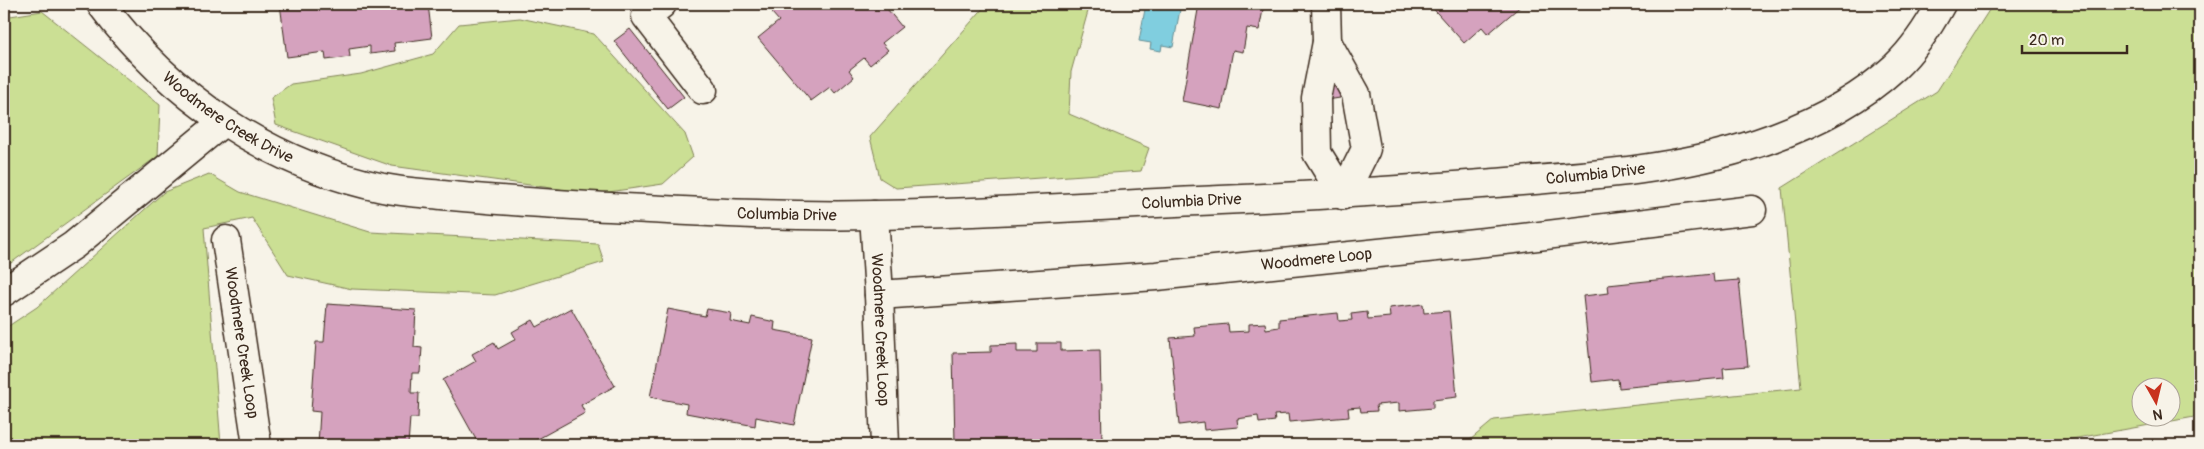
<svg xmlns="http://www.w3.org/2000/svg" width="2204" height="449" font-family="Pangolin,sans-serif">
  <rect width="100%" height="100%" fill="#f7f3e8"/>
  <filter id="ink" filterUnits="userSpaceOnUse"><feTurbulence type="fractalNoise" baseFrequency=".02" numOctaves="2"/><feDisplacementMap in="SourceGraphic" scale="10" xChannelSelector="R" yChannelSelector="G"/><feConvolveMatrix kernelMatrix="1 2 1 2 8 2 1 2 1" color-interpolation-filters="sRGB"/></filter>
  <g filter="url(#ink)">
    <path fill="#cbdf94" stroke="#838459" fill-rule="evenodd" d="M987,4H1090L1071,72L1069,114L1149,148L1141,171L896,188L880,178L870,137Z
      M1993,4H2200V416L2038,445H1464L1494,420L1801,388L1782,188L1937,91ZM2142,386H2172V416H2142Z
      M42,11L160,105L158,156L4,268V17Z
      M520,18L594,34L685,134L693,157L663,184L595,194L392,166L276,125L271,98L291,84L361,74L433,54L459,24Z
      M209,174L240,192L370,232L598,244L604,262L495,295L352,289L288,275L252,218L204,228L221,445H4V329L37,307L164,192Z"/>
    <path fill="#80cedf" stroke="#648c92" d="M1146,4H1181L1173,47L1162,45L1161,51L1150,49L1151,43L1139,41Z"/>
    <path fill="#d5a2be" stroke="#3b2a1e" d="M280,4H428L432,38L394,43L395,51L370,54V46L349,49L350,57L326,60L325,52L287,57Z
      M784,4H883L902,27L882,43L888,50L870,65L864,58L849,70L854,77L835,93L830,87L811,101L758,38L779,21L772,13Z
      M1199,4L1264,5L1259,30L1247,28L1243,52L1233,50L1222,109L1182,101Z
      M1429,4H1523L1488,34L1482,27L1464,43Z
      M630,29L684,97L668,109L614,41Z
      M1337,82L1340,98L1327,100L1324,84Z
      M1713,274L1714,282L1739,280L1748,366L1723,368L1724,378L1619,388L1618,379L1592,382L1583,296L1609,293L1608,285Z
      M327,304L416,310L414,347L422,348L420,373H412L411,393H419L418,418H410L408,445H318L320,412L311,411L316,342H324Z
      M1423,304L1424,313L1449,311L1457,397L1433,400V408L1399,411V403L1376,405L1377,411L1361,412L1360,407L1348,408L1349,417L1289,422L1288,414L1274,415L1275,421L1259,423L1258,416L1237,419L1238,427L1204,430L1203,422L1179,425L1170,338L1195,336L1194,327L1228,324L1229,332L1249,331V324L1265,323L1266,329L1279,327V319L1338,313L1339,321L1352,320L1351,314L1367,312L1368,319L1390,317L1389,308Z
      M571,308L615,386L581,405L585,413L527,445H523L520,440L510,445H479L443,380L476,361L472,354L494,342L498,349L516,339L512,332L533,320L537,327Z
      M668,309L705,316L707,309L731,313L730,321L750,325L752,317L775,322L774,330L812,337L794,425L756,417L755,426L686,413L687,404L650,397Z
      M1037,343H1061V351L1100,350L1102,440H1063V445L955,443L953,353L991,352V345L1017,344V352H1037Z"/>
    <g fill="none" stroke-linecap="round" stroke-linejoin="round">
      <defs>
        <g id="street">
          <path id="s1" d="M101,4C170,97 269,164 383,188C402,192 423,193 442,195C491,200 540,203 589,206C684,211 780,217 875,215C990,213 1105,205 1220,200C1312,196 1404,190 1495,183C1583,176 1674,171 1758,143C1806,127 1857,102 1895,67C1914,49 1929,26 1941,4"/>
          <path d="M662,4L646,16L703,90"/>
          <path d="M1326,4L1327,42L1316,98L1317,153L1343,195"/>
          <path d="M1327,42L1356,94L1366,149L1343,195"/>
          <path id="s2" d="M874,215L879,295L885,445"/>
          <path id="s3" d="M226,240L257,445"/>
          <path d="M4,292L74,245L223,122"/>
          <path id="s4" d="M879,295L1156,276L1514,239L1752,210"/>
        </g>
      </defs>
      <use href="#street" stroke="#3b2a1e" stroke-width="31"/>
      <use href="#street" stroke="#f7f3e8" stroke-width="28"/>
    </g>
  </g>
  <g text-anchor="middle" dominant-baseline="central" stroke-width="5" stroke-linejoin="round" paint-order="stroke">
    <g font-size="16" fill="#3b2a1e" stroke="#f7f3e8">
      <text stroke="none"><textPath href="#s1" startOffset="172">Woodmere Creek Drive</textPath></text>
      <text stroke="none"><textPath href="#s1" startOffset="1559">Columbia Drive</textPath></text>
      <text stroke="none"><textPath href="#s1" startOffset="1154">Columbia Drive</textPath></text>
      <text stroke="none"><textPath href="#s1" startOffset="749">Columbia Drive</textPath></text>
      <text stroke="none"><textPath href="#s4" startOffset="439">Woodmere Loop</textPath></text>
      <text stroke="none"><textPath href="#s2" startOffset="115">Woodmere Creek Loop</textPath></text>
      <text stroke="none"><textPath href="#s3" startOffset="104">Woodmere Creek Loop</textPath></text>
    </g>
  </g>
  <rect width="2204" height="449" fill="none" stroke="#f7f3e8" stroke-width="20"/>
  <rect x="10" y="10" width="2184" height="429" fill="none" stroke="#3b2a1e" stroke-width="2" filter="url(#ink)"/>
  <g transform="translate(2156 402) rotate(172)"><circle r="24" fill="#f7f3e8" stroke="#aca397"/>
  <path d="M0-4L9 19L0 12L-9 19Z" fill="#c8321e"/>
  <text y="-8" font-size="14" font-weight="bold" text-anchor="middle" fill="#3b2a1e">N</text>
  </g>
  <path d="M2022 45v8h105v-8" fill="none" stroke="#3b2a1e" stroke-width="2.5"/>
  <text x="2029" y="45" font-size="15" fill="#3b2a1e" stroke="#f7f3e8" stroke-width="4" paint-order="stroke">20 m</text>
</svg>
